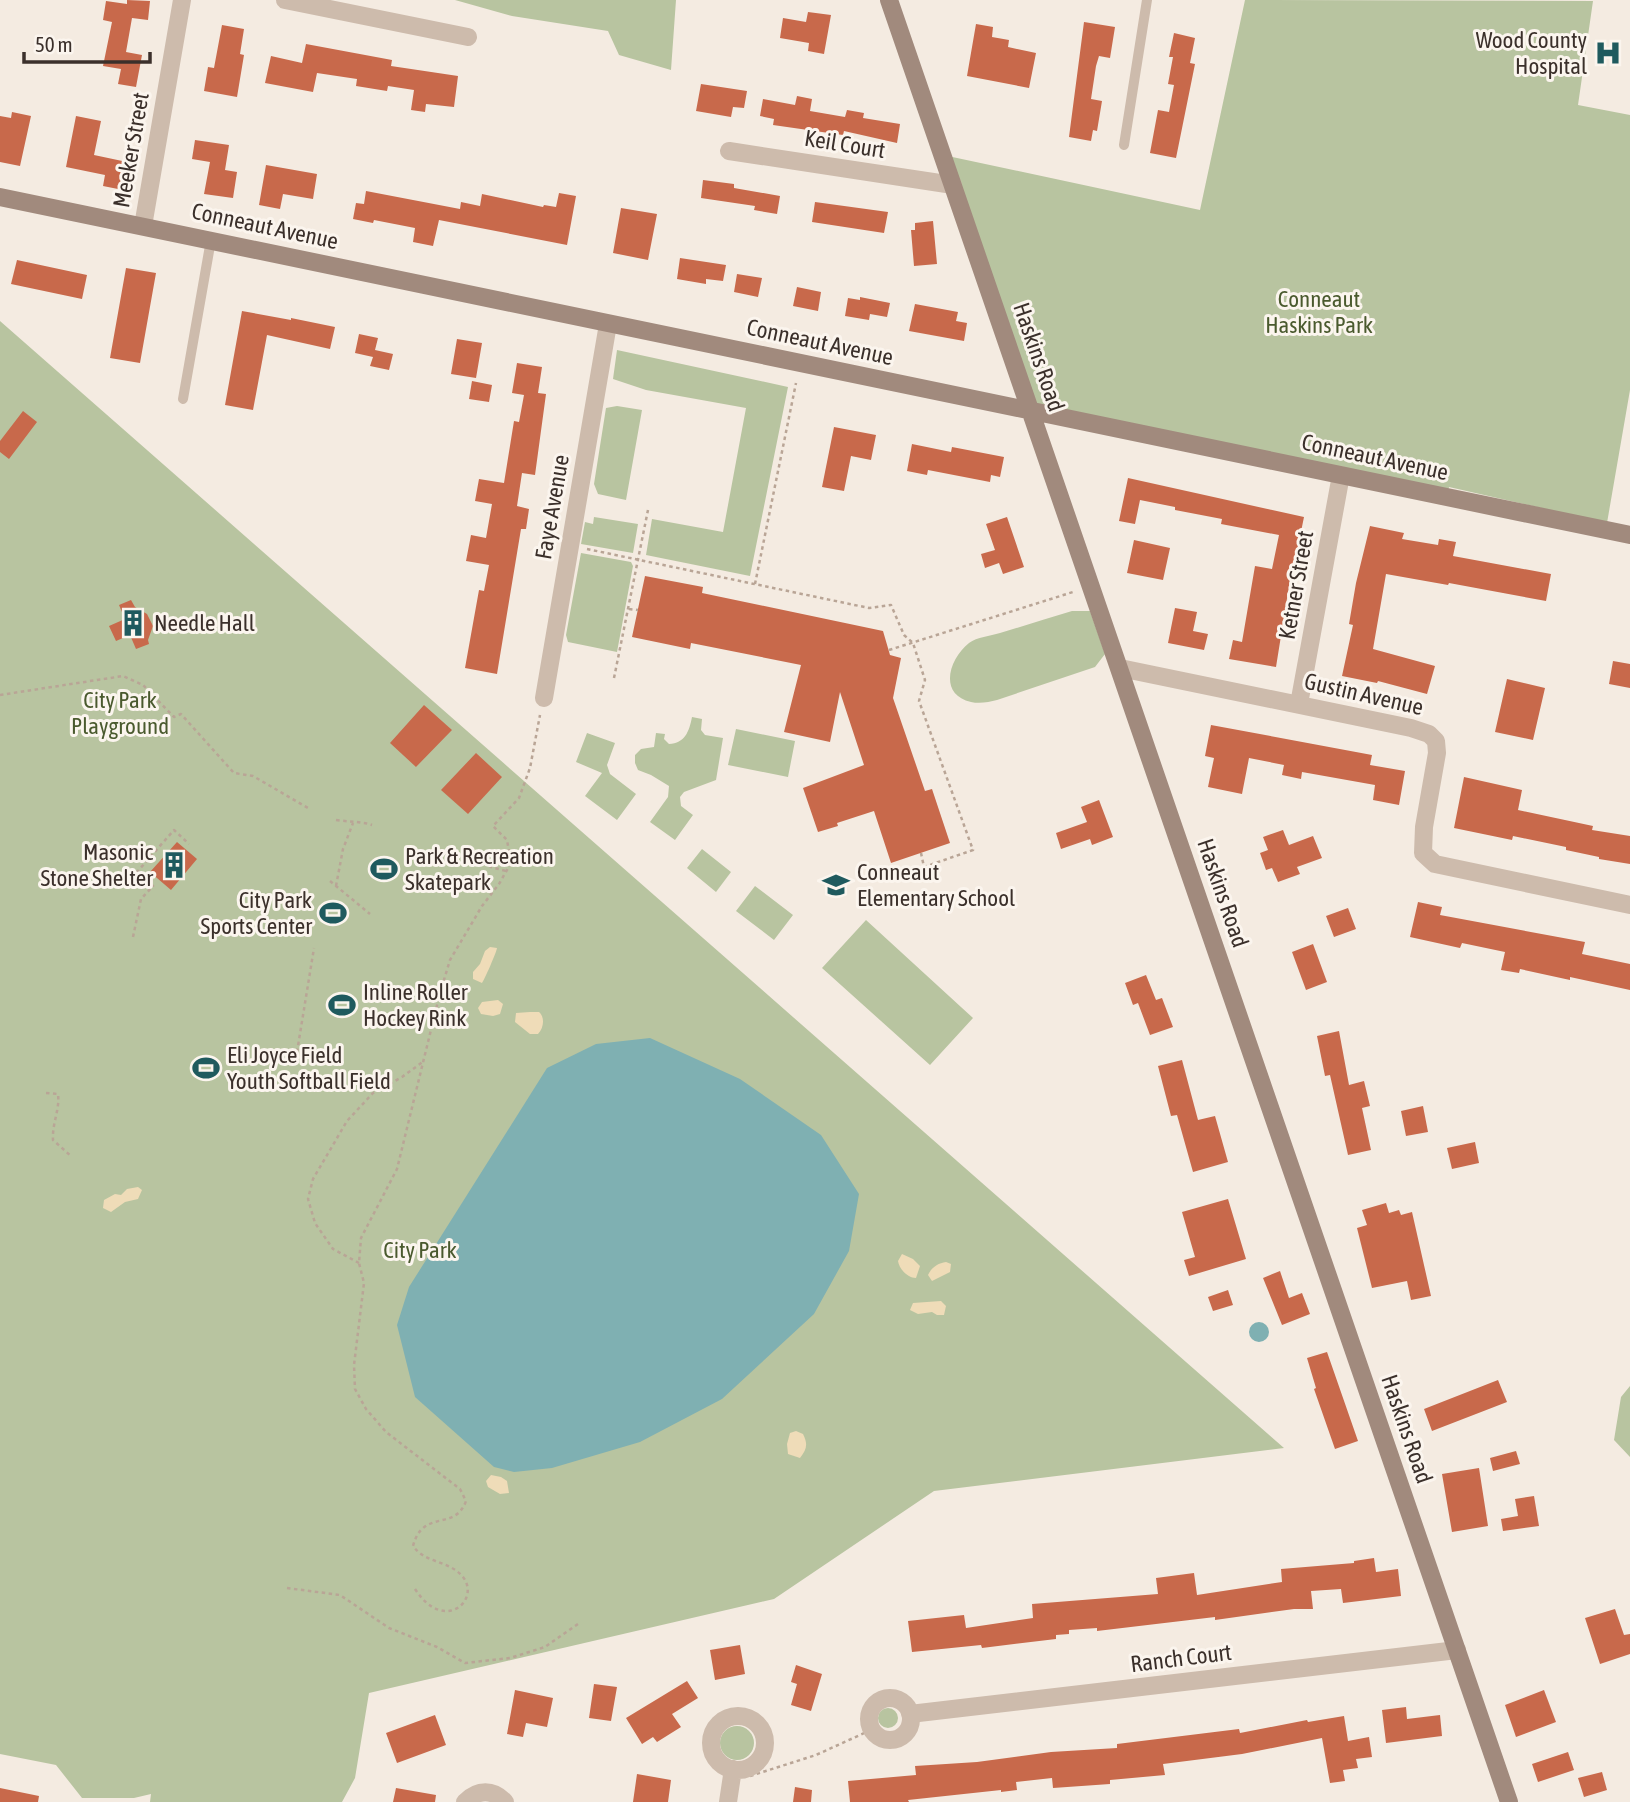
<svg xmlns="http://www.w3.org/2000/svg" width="1630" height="1802" font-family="'Asap Condensed',sans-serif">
  <rect width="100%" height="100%" fill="#f4ebe1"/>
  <path fill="#b8c4a0" d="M455,0H676L671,70L619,55L608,31L512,16Z
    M1245,0L1593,1L1578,105L1630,115V390L1607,523L1449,487L1447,497L1031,411L943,155L1200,210Z
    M0,321L1284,1448L934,1491L774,1599L369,1693L355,1778L342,1802H150L151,1794L134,1798H82L56,1765L0,1754Z
    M617,350L788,387L750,576L646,555L652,519L723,532L746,408L646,390L613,379Z
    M617,406L642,410L626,500L598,494L594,484L606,408Z
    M594,517L638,524L633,553L581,544L585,522L593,524Z
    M581,553L631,562L633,566L617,652L568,642L566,635Z
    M1072,611H1090L1105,654L1095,667L997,700C989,702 980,704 971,702C938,694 949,659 969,643C977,637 990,636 1000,633C1024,626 1048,618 1072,611Z
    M692,717L702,719L701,730L705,735L723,738L716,780L684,792L680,797L681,806L693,815L675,840L650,822L668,797L669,786L651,775L638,770L635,763V755L641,749L654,747L656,733L665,734L664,739L669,744C685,743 689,732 692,717Z
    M736,729L795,741L788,777L728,765Z
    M587,733L615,743L607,765L610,774L636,794L617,820L585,796L602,773L576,762Z
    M702,849L731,872L716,892L687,868Z
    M755,886L793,915L774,940L736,911Z
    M866,920L973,1018L930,1065L822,968Z
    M1630,1386V1457L1614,1440L1621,1397Z
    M878 1718a10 10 0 1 1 20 0a10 10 0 1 1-20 0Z
    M720 1743a17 17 0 1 1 34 0a17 17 0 1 1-34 0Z"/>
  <path fill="#efdcb8" d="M490,947L497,948C497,951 484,981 482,983L473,979V972L480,964L485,951Z
    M498,1000L503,1004L500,1014L493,1016L481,1014L478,1008L482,1002Z
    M530,1012H539C545,1017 544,1028 538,1034H530L515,1022L516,1013Z
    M138,1187L142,1190L138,1199L125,1202L111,1212L103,1208L104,1200L115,1194L121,1195L127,1189Z
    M902,1254L913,1259L920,1266L916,1278C908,1278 899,1269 898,1261Z
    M946,1262L951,1264L950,1272L932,1281L928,1275C931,1268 938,1263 946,1262Z
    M941,1301L946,1306L944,1315H937L932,1312L918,1314L910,1310L913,1303Z
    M796,1431L803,1434C808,1444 807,1449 800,1458L788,1454L787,1444L790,1433Z
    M491,1475L501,1477L507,1481L509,1493L500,1494L488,1487L486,1481Z"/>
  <path fill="#7fb0b2" d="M650,1038L740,1079L821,1135L859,1194L849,1251L814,1314L722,1399L640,1442L552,1468L514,1472L494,1467L415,1397L397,1325L409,1287L547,1068L596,1044Z
    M1249 1332a10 10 0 1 1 20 0a10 10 0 1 1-20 0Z"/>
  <path fill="#c8694b" d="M127,0L150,1L148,20L132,18L126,52L142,55L136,87L118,84L121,69L103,66L112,22L103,20L106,1L127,4Z
    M808,12L831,15L824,54L808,51L809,43L780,38L783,18L806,22Z
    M1084,22L1115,27L1110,58L1099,56L1096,66L1091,99L1102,101L1097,131L1093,130L1091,141L1069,137Z
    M976,24L993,27L992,37L1009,40L1008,47L1036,53L1029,88L967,76Z
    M222,25L244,29L240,54L244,55L237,97L204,91L208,67L214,68Z
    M1174,33L1195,38L1190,63L1195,64L1176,158L1150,153L1158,110L1169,112L1174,85L1168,84L1173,57H1169Z
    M306,44L392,60L391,66L458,76L454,107L426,104L425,112L411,110L414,90L388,86L387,91L356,86L357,79L317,73L313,92L265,83L271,56L302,63Z
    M701,84L747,91L744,108L733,107L731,117L696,111Z
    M797,96L812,99L810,111L845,117L847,110L864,113L863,118L900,124L897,143L844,131L843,135L773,125L774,119L760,116L763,99L795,105Z
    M12,112L31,116L20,166L0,162V116L11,118Z
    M76,116L101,121L94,155L127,162L126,167L138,169L133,192L103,186L105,175L66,167Z
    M195,140L229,145L225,170L237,172L233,198L204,194L210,162L192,159Z
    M266,165L317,174L313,199L283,194L280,209L259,205Z
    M703,180L734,184V188L780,196L777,214L754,210L755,206L701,198Z
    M366,191L460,209L461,202L480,206L482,194L543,207L544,205L556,207L559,193L576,196L567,245L439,220L433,246L413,242L415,228L374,220L373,223L353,219L356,203L364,204Z
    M815,202L888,212L884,233L812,222Z
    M621,208L657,214L648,260L613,253Z
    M933,221L937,264L914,266L911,230H915V223Z
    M680,258L726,265L723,281L706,279V284L677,279Z
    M17,260L87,275L82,299L11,284Z
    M126,268L156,273L140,363L110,358Z
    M737,274L762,278L758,297L734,292Z
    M797,287L821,292L818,311L793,306Z
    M860,297L890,303L887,317L870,314L869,320L845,316L848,298L860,300Z
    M915,304L958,312L956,321L967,323L964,341L909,331Z
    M242,311L291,320V318L335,327L330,349L267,335L253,410L225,405Z
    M359,334L378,338L375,350L393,354L389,370L370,366L373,357L355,353Z
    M457,339L482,343L476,378L451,374Z
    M517,363L542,367L538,393L546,394L535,475L522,473L517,506L529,509L526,529H521L497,674L465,668L479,590L484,591L489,565L466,561L471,535L486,538L492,504L475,501L479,479L504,483L514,421L519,422L524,395L512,393Z
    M472,381L492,385L489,402L469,399Z
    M23,411L37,422L9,459L0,452V441Z
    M834,427L876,435L871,460L851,456L844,491L822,487Z
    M912,444L951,452L952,447L1004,457L1000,477L991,475L990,482L928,470L927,475L907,471Z
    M1128,478L1304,517L1295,561H1293L1276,667L1229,659L1233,640L1242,642L1255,566L1272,569L1279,535L1221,524L1222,519L1175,510V507L1140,500L1135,524L1119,521Z
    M1007,517L1024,567L1003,574L999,563L985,568L981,554L995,550L986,524Z
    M1370,526L1404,533L1402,539L1438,545L1439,539L1456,542L1453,556L1551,574L1546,601L1449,583L1448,585L1386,574L1373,649L1435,666L1427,694L1378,681L1377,683L1342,676L1353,625L1349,624L1356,583Z
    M1134,540L1170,548L1163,580L1127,573Z
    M645,576L703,587L702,593L883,631L890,655L901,658L893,698L925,791L932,789L950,843L891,863L874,811L837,823L838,826L818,832L803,788L864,765L840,692L830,742L784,732L801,665L691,643L690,649L632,637Z
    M131,600L135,607L147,614L153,626L148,640L149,644L136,649L130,635L116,641L109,626L125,619L119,605Z
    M1175,608L1197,612L1193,631L1208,634L1204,650L1168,643Z
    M1613,661L1630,664V688L1609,684Z
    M1507,679L1545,688L1533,740L1495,732Z
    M424,705L452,730L416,767L390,743Z
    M1211,725L1372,755L1370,765L1405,771L1399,805L1373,800L1375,785L1302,772L1301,779L1282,775L1284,765L1249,758L1242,794L1208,787L1214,758L1205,756Z
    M476,753L502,777L468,814L441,790Z
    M1464,777L1522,790L1518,810L1593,826L1592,830L1630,836V864L1599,859V857L1566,850V847L1513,836L1512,840L1454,828Z
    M1099,800L1113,837L1092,845L1090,839L1061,849L1056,833L1087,822L1081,807Z
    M1283,830L1289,845L1313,836L1322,858L1297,867L1300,874L1278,882L1272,868L1266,870L1260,853L1268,850L1263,837Z
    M177,842L197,859L171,890L150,872Z
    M1418,902L1442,907L1440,915L1585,942L1582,954L1630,964V990L1570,977V980L1520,969L1519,973L1501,970L1505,952L1462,943L1460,948L1410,937Z
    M1348,908L1356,929L1334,937L1326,916Z
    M1313,944L1327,982L1306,990L1292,952Z
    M1146,975L1156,1000L1162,998L1173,1027L1150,1035L1138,1003L1133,1005L1125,983Z
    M1339,1031L1349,1085L1364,1081L1370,1106L1362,1108L1371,1150L1348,1155L1330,1075L1325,1076L1317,1036Z
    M1182,1060L1198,1120L1215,1116L1228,1162L1193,1172L1177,1115L1171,1116L1158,1066Z
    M1423,1106L1428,1132L1406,1136L1401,1111Z
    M1475,1142L1479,1163L1452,1169L1447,1148Z
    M1228,1199L1246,1259L1189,1276L1184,1260L1195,1257L1182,1212Z
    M1386,1203L1389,1213L1399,1210L1401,1215L1412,1212L1431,1296L1411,1300L1407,1281L1372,1288L1357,1228L1367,1225L1362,1210Z
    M1280,1271L1289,1298L1302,1293L1310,1314L1282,1325L1263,1278Z
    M1228,1290L1233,1305L1213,1311L1208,1297Z
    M1327,1352L1358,1441L1335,1449L1314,1389L1316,1388L1307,1358Z
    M1498,1380L1507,1402L1432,1431L1424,1409Z
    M1516,1451L1520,1464L1493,1471L1490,1458Z
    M1479,1468L1488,1526L1452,1532L1442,1474Z
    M1534,1496L1539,1526L1503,1531L1501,1519L1518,1516L1515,1499Z
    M1374,1558L1376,1572L1398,1569L1401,1596L1343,1603L1341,1589L1311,1591L1313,1609H1294L1215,1620V1617L1097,1631V1628L1069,1630V1634L1056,1635V1639L982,1648L981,1645L912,1652L908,1621L964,1615L966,1628L1033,1618L1032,1604L1158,1594L1156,1578L1194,1573L1197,1595L1282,1582L1281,1569L1354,1563V1561Z
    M1615,1609L1624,1635L1630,1634V1654L1600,1664L1585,1618Z
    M740,1645L745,1674L715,1680L710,1650Z
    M796,1665L822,1674L811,1711L791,1705L797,1684L791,1682Z
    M687,1681L698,1698L672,1714L681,1727L657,1742L653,1737L642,1744L626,1718Z
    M594,1684L617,1687L611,1721L589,1718Z
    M515,1690L553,1698L547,1727L526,1723L523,1737L507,1734Z
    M1544,1690L1556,1722L1516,1737L1505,1705Z
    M1406,1707L1407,1719L1440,1715L1442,1736L1386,1743L1382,1710Z
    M435,1715L446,1745L397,1763L386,1733Z
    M1344,1716L1348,1741L1369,1737L1372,1757L1356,1759L1358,1768L1343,1770L1345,1781L1330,1783L1322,1738L1242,1754L1163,1764L1165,1775L1110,1780V1784L1053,1788L1052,1778L1016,1782L1017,1790L1001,1792V1790L908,1800L909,1802H850L848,1781L916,1775L915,1766L977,1762L1051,1752L1117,1748V1744L1239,1729L1240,1733L1307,1720L1308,1722Z
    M1568,1752L1574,1770L1538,1782L1532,1764Z
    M1602,1772L1607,1790L1584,1797L1578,1778Z
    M637,1774L671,1780L668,1802H633Z
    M795,1787L812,1790L811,1802H793Z
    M0,1788L39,1796L38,1802H0Z
    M396,1788L436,1795L435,1802H393Z"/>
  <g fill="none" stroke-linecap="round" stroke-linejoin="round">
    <path stroke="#b9a596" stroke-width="2.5" stroke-dasharray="3.5 3.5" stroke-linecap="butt" d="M587,549L869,608L891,605L904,635L913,643L925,680L919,701L973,850L924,867L921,853
      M755,584L796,383
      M629,609L638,610
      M889,650L1073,592
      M614,678L648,510
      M0,695L123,676L143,685L174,717L181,714L234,773L253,776L308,808
      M336,820C349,822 360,821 372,825
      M483,862L491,867L506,871
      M330,881L370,914
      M336,886L343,849L353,823
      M133,937L141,899L153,886L137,872L174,830L189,844
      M297,1052L314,948
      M46,1093L58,1094C60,1110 52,1123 53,1140L72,1157
      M359,1263L333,1249L315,1223L308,1199L313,1179L347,1121L373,1093L402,1077L424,1061
      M287,1588L340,1595L389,1628L437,1647L465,1663L510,1658L545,1647L578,1624
      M415,1589C444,1634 481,1600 463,1577C449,1560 426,1564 413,1546C423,1508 455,1532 466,1501L460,1489L386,1432L366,1409L355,1389L354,1365L364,1283L359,1263L361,1238L397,1169L440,993L450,960L482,906L499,884L511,863L507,840L493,826L519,798L530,768L540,715
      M750,1776L816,1755L871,1730"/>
    <path stroke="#cdbbac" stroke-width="10" d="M1124,145L1147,0
      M183,399L211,240"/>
    <path stroke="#cdbbac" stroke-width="18" d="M285,0L468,37
      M729,151L953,185
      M143,226L182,0
      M1120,668L1411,728L1429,734L1436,741L1437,753L1424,827L1423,853L1435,864L1630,905
      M544,698L608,324
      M1299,704L1341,475
      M869 1719a21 21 0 1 1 42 0a21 21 0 1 1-42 0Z
      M910,1714L1457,1650
      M711 1743a27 27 0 1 1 54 0a27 27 0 1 1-54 0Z
      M465,1802C478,1789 493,1789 505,1802
      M728,1802L733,1769"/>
    <path stroke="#a18a7d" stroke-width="18" d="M889,0L1509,1802
      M0,197L1630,535"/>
  </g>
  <defs>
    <symbol id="hospital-bare" viewBox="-9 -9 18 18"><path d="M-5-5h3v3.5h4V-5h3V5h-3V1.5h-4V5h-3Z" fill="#1f5a5e" stroke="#fbf5ee" stroke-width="2.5" paint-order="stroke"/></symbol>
    <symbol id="building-bare" viewBox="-9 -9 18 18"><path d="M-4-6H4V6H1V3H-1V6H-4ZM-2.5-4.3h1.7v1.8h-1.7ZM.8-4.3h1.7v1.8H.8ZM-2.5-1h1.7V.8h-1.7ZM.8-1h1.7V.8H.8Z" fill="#1f5a5e" stroke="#fbf5ee" stroke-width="2.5" paint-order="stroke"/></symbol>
    <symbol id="stadium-bare" viewBox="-9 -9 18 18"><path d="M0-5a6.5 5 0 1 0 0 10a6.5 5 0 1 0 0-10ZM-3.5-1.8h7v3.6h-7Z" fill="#1f5a5e" stroke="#fbf5ee" stroke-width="2.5" paint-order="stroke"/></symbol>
    <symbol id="school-bare" viewBox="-9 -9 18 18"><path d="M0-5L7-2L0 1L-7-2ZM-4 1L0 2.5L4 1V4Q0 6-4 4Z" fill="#1f5a5e" stroke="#fbf5ee" stroke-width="2.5" paint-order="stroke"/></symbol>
  </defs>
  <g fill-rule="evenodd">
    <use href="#hospital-bare" x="1589" y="34" width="38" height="38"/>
    <use href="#building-bare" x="114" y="604" width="38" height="38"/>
    <use href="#building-bare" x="155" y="846" width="38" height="38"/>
    <use href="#stadium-bare" x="365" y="850" width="38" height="38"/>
    <use href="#school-bare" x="817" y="866" width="38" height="38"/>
    <use href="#stadium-bare" x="314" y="894" width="38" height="38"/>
    <use href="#stadium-bare" x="323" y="986" width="38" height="38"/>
    <use href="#stadium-bare" x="187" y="1049" width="38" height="38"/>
  </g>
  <g text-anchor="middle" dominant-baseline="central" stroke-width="6" stroke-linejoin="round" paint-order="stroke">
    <g font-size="23" fill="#3b302b" stroke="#fbf5ee" text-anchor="start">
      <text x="1587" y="40" text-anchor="end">Wood County<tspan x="1587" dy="26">Hospital</tspan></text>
      <text x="154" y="623">Needle Hall</text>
      <text x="153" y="852" text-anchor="end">Masonic<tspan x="153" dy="26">Stone Shelter</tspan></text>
      <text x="405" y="856">Park &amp; Recreation<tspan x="405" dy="26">Skatepark</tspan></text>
      <text x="857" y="872">Conneaut<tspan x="857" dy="26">Elementary School</tspan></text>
      <text x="312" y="900" text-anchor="end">City Park<tspan x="312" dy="26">Sports Center</tspan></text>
      <text x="363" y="992">Inline Roller<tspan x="363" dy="26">Hockey Rink</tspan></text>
      <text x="227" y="1055">Eli Joyce Field<tspan x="227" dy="26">Youth Softball Field</tspan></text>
    </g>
    <g font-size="23" fill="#3b302b" stroke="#fbf5ee">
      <text transform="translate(845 144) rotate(9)">Keil Court</text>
      <text transform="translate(131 150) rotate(-80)">Meeker Street</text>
      <text transform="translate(265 226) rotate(12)">Conneaut Avenue</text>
      <text transform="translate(820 342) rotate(12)">Conneaut Avenue</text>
      <text transform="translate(1039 357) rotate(71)">Haskins Road</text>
      <text transform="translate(1375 457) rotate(12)">Conneaut Avenue</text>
      <text transform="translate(552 507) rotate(-80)">Faye Avenue</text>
      <text transform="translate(1296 585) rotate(-80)">Ketner Street</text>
      <text transform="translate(1364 694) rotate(13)">Gustin Avenue</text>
      <text transform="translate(1223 893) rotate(71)">Haskins Road</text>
      <text transform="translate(1407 1429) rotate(71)">Haskins Road</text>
      <text transform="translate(1181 1658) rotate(-7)">Ranch Court</text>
    </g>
    <g font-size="23" fill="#4a5a2e" stroke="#fbf5ee">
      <text x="1319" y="299">Conneaut<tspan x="1319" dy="26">Haskins Park</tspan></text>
      <text x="120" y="700">City Park<tspan x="120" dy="26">Playground</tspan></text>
      <text x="420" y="1250">City Park</text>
    </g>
  </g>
  <path d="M24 52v10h126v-10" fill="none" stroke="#3b302b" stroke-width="3.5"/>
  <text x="35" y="52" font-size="21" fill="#3b302b" stroke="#fbf5ee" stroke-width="5" paint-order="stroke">50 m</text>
</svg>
